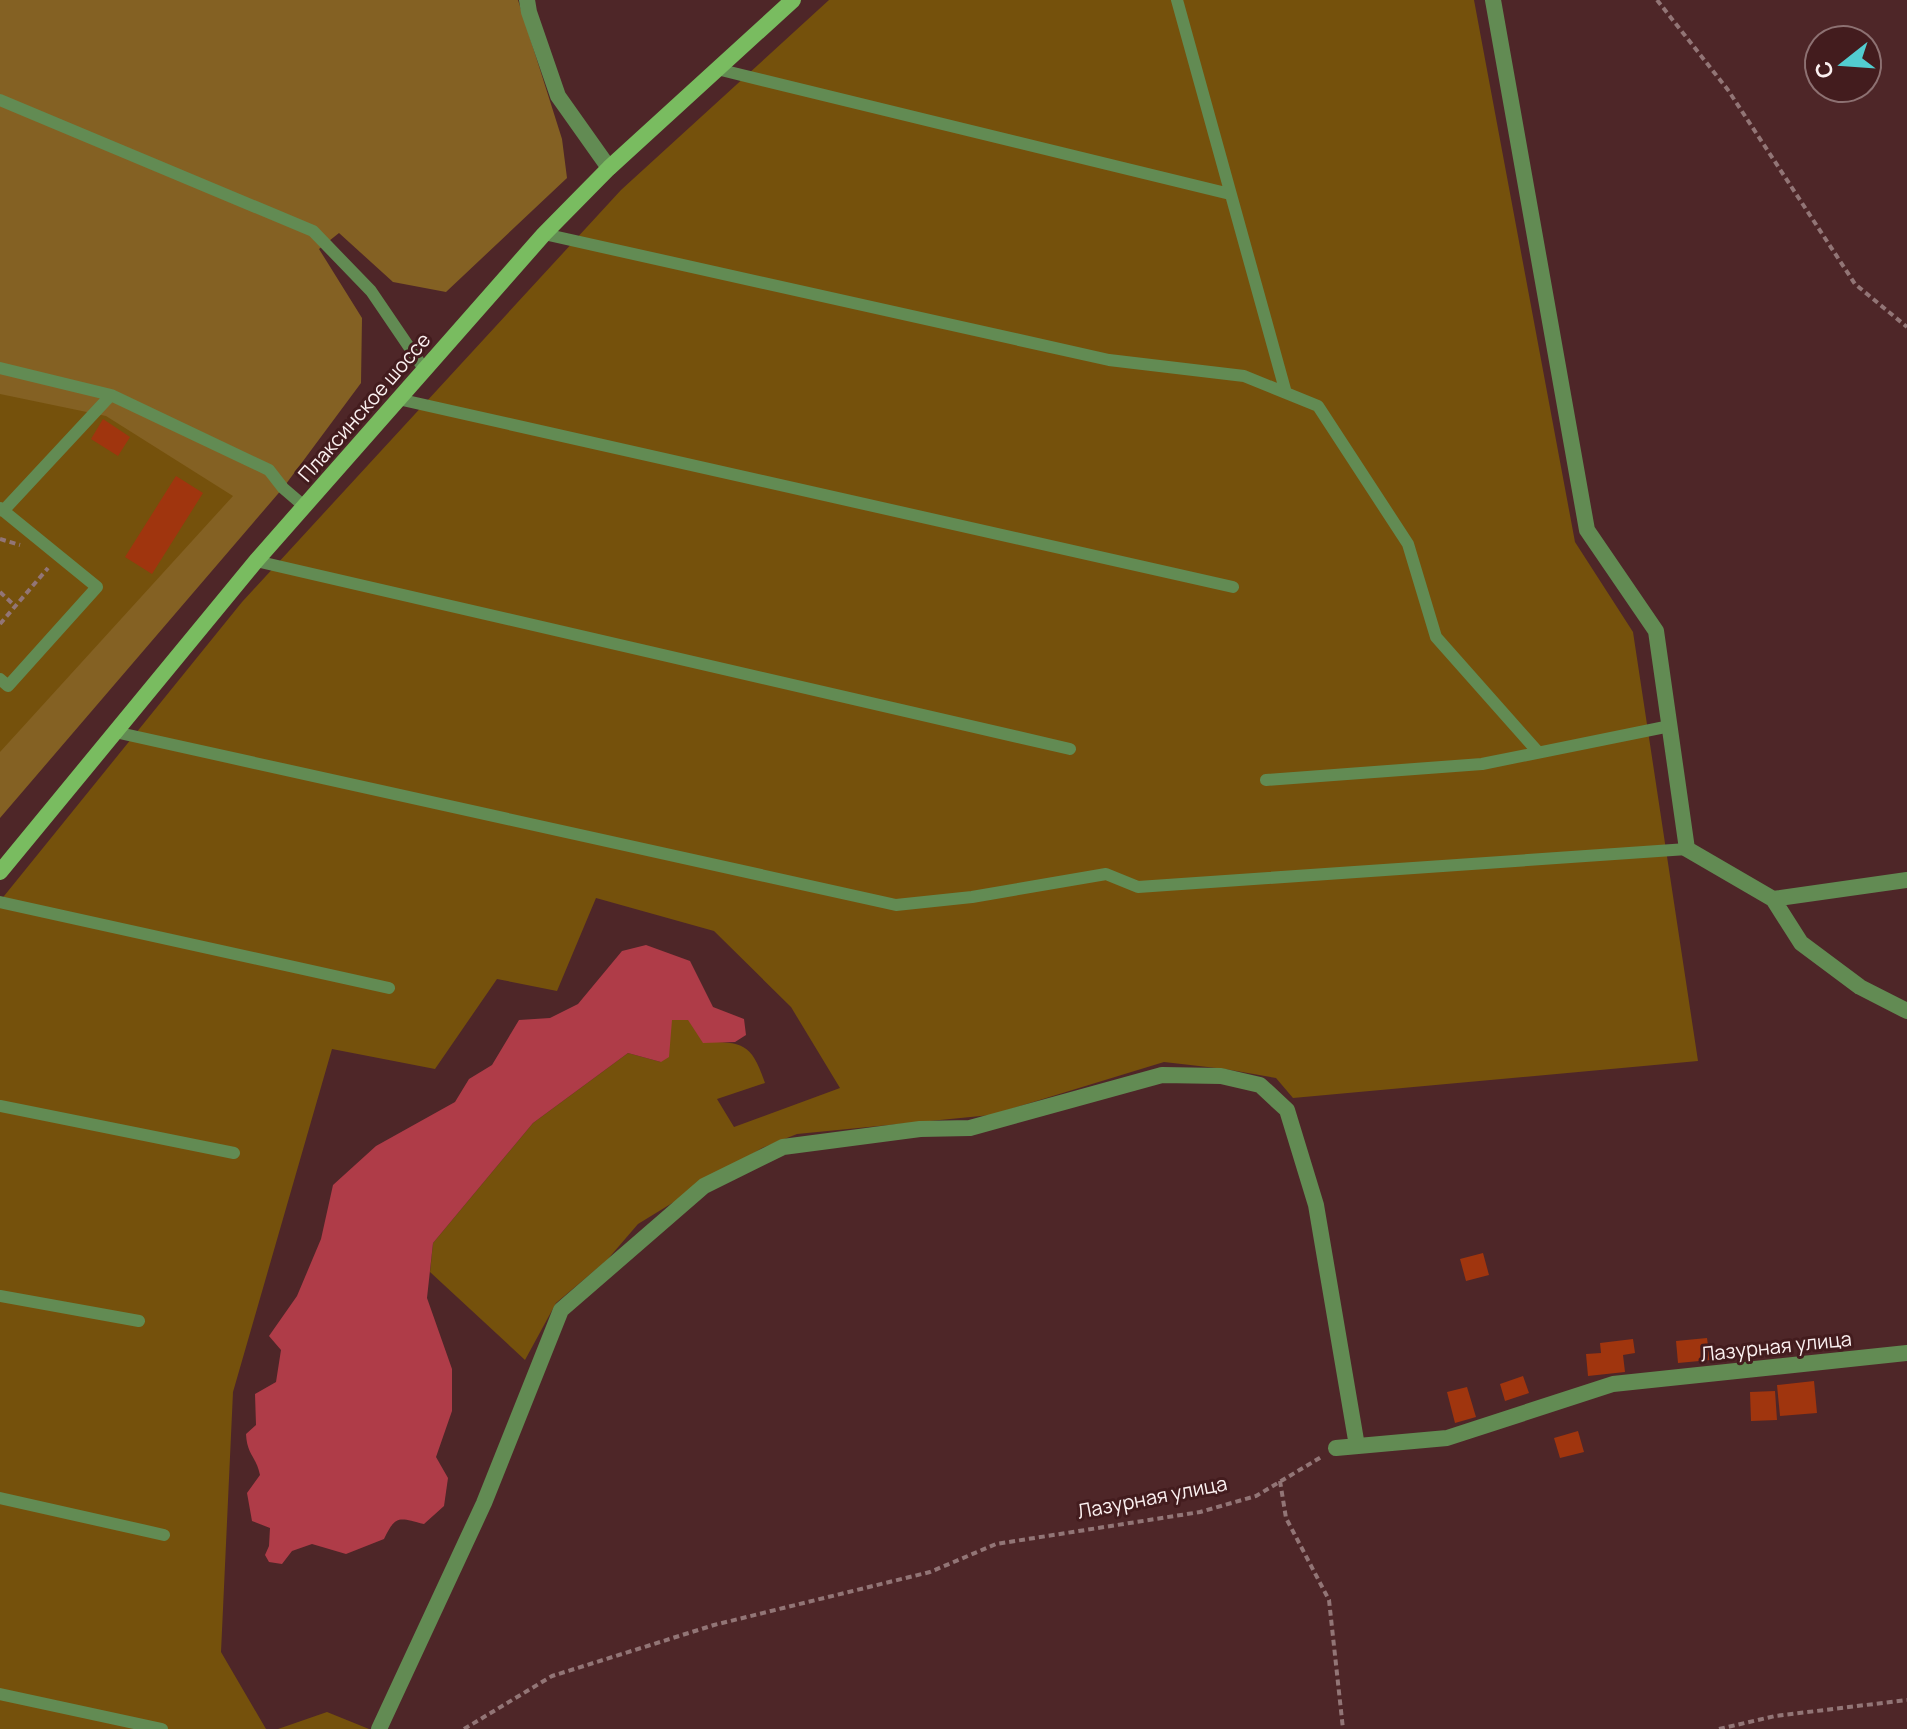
<svg xmlns="http://www.w3.org/2000/svg" width="1907" height="1729" font-family="Manrope,sans-serif">
  <rect width="100%" height="100%" fill="#4e2628"/>
  <path fill="#75510c" d="M829,0H1474L1575,542L1633,632L1698,1061L1293,1098L1276,1078L1225,1069L1164,1062L991,1115L797,1134L762,1148L638,1224L607,1260L556,1303L525,1360L430,1272L433,1243L533,1123L628,1053L661,1062L671,1020L688,1019L703,1042C744,1042 751,1043 765,1083L717,1099L734,1127L840,1088L791,1007L714,931L596,898L557,991L497,979L435,1069L332,1049L233,1392L221,1652L266,1729H0V901L242,602L621,190Z
    M0,368L269,470L0,774Z
    M327,1712L369,1729H278Z"/>
  <path fill="#846123" d="M0,0H518L562,139L567,178L446,292L393,282L339,233L319,249L362,318L361,383L283,488L0,818V752L233,496L106,416L0,394Z"/>
  <path fill="#af3c48" d="M646,945L690,961L713,1007L744,1019L746,1035L735,1042L703,1043L688,1020H672L669,1057L661,1062L628,1053L533,1123L433,1243L427,1298L452,1369V1411L436,1457L448,1478L444,1506L424,1524C399,1518 396,1514 384,1539L346,1554L312,1544L292,1551L282,1564L269,1562L265,1555L269,1546L270,1528L252,1521L247,1493L260,1475C256,1456 247,1455 246,1434L256,1425L255,1394L276,1382L281,1350L269,1336L297,1296L321,1239L333,1185L376,1146L455,1102L469,1079L492,1065L519,1020L550,1018L578,1004L622,951Z"/>
  <path fill="#a0350e" d="M103,419L130,437L118,456L91,439Z
    M176,476L203,493L152,574L125,557Z
    M1483,1253L1489,1275L1466,1281L1460,1259Z
    M1707,1338L1710,1360L1678,1363L1676,1341Z
    M1633,1339L1635,1353L1623,1355L1625,1372L1588,1376L1586,1354L1601,1353L1600,1343Z
    M1523,1376L1529,1393L1505,1401L1500,1384Z
    M1814,1381L1817,1413L1780,1416L1777,1385Z
    M1467,1387L1476,1417L1455,1423L1447,1392Z
    M1775,1391L1777,1420L1751,1421L1750,1392Z
    M1578,1431L1584,1452L1560,1458L1554,1438Z"/>
  <g fill="none" stroke-linecap="round" stroke-linejoin="round">
    <path stroke="#927576" stroke-width="4" stroke-dasharray="6 4" stroke-linecap="butt" d="M1657,0L1728,90L1855,284L1907,327
      M0,539L20,545
      M0,592L15,606
      M0,624L48,568
      M1280,1481L1286,1518L1329,1600L1343,1729
      M464,1729L552,1676L714,1625L930,1572L996,1544L1200,1512L1256,1496L1323,1456
      M1719,1729L1775,1716L1907,1700"/>
    <path stroke="#628b53" stroke-width="12" d="M1177,0L1286,393
      M717,69L1230,194
      M0,100L313,231L371,291L424,369
      M544,234L1109,360L1244,376L1318,406L1408,544L1436,637L1538,752
      M0,368L111,395L269,470L283,488L304,506
      M398,399L1233,587
      M0,508L97,587L8,686L0,679
      M3,511L111,395
      M256,561L1070,749
      M115,732L896,905L972,897L1106,874L1138,887L1687,849
      M1266,780L1482,764L1670,726
      M0,902L389,988
      M0,1106L234,1153
      M0,1296L139,1321
      M0,1498L164,1535
      M0,1694L162,1729"/>
    <path stroke="#628b53" stroke-width="16" d="M527,0L529,12L558,96L609,168
      M1493,0L1587,530L1656,631L1687,849L1773,899L1801,943L1860,987L1907,1011
      M1773,899L1907,880
      M1336,1448L1447,1438L1613,1384L1907,1353
      M379,1729L484,1503L561,1310L704,1186L783,1147L920,1129L970,1128L1162,1075L1221,1076L1260,1085L1287,1110L1316,1205L1357,1446"/>
    <path stroke="#79bc60" stroke-width="16" d="M0,872L256,561L544,234L609,168L793,0"/>
  </g>
  <g text-anchor="middle" dominant-baseline="central" stroke-width="6" stroke-linejoin="round" paint-order="stroke">
    <g font-size="20" fill="#fbf0f0" stroke="#431c1e">
      <text transform="translate(364 407) rotate(-49)">Плаксинское шоссе</text>
      <text transform="translate(1776 1346) rotate(-6)">Лазурная улица</text>
      <text transform="translate(1152 1497) rotate(-11)">Лазурная улица</text>
    </g>
  </g>
  <g transform="translate(1843 64) rotate(253)"><circle r="38" fill="#431c1e" stroke="#8d7172" stroke-width="2"/>
  <path d="M0-6L14 30L0 20L-14 30Z" fill="#52cdd0"/>
  <text y="-12" font-size="22" font-weight="bold" text-anchor="middle" fill="#fbf0f0">С</text>
  </g>
</svg>
